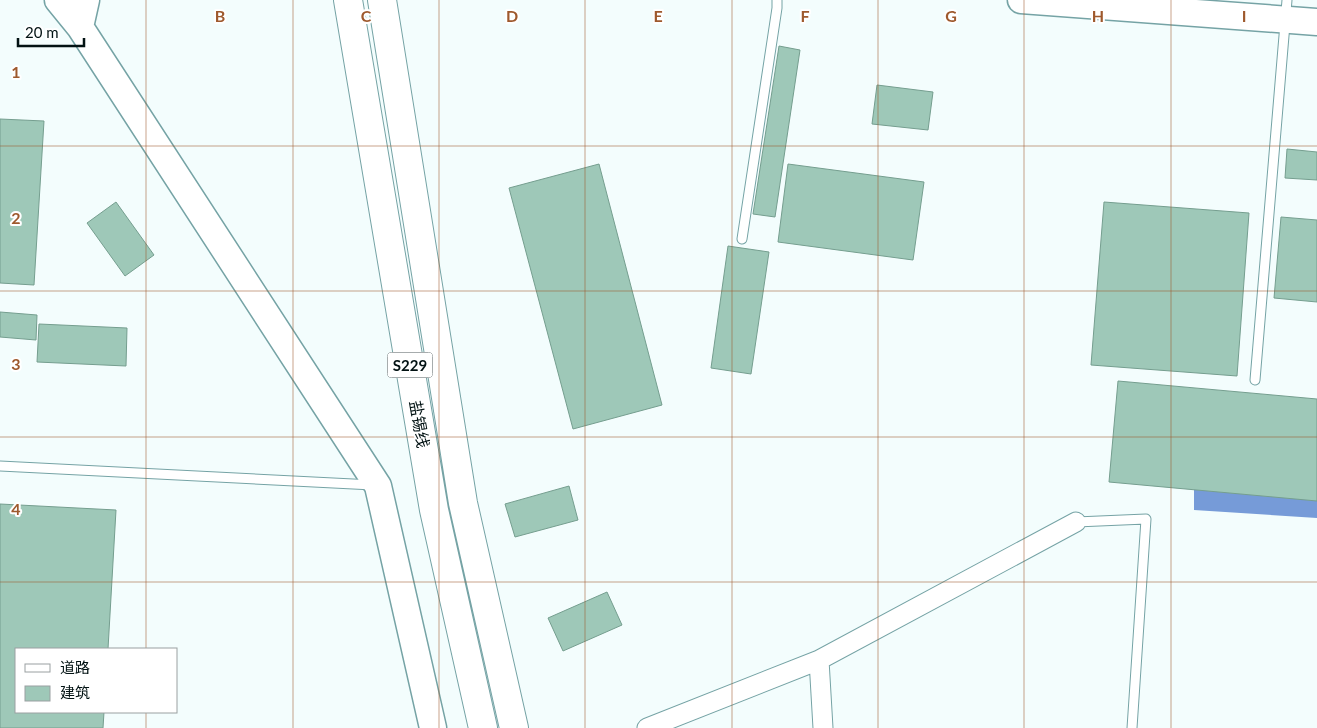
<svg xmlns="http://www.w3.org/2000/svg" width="1317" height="728" font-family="Lato,'Noto Sans SC',sans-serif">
  <rect width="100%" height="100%" fill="#f3fdfd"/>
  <path fill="#769bd8" d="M1194,489L1317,499V518L1194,510Z"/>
  <path fill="#9ec8b8" stroke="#759e8f" d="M779,46L800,50L775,217L753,214Z
    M877,85L933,92L928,130L872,124Z
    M0,119L44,121L34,285L0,283Z
    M1287,149L1317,152V180L1285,178Z
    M599,164L662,405L573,429L509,188Z
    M788,164L924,182L913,260L778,242Z
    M116,202L154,255L125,276L87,223Z
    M1104,202L1249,213L1237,376L1091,365Z
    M1281,217L1317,220V302L1274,298Z
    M728,246L769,252L751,374L711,368Z
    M0,312L37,315L36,340L0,337Z
    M39,324L127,328L126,366L37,362Z
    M1118,381L1317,399V501L1109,482Z
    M569,486L578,520L515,537L505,504Z
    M0,504L116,510L108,649H16V712H104L103,728H0Z
    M607,592L622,625L563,651L548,618Z"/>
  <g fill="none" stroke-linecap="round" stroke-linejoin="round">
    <defs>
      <path id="lane" d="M742,239L777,8V0
        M1255,380L1287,0
        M0,466L373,485
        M1076,522L1146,519L1132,728"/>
      <path id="street" d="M819,660L823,728
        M647,728L819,660L1076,522"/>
      <path id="secondary" d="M58,0L80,27L378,486L433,728
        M1021,0L1317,22
        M80,27L86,0"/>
      <path id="primary" d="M348,0L434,510L483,728
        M382,0L463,503L514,728"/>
    </defs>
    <use href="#lane" stroke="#75a3a5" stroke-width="11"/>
    <use href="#street" stroke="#75a3a5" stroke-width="21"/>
    <use href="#secondary" stroke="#75a3a5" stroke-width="29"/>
    <use href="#primary" stroke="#75a3a5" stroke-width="30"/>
    <use href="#lane" stroke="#fff" stroke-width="9"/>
    <use href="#street" stroke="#fff" stroke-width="19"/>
    <use href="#secondary" stroke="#fff" stroke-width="26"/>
    <use href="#primary" stroke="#fff" stroke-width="28"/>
  </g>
  <path fill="none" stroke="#9e592d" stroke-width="1" stroke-opacity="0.55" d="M146,0V649M293,0V728M439,0V728M585,0V728M732,0V728M878,0V728M1024,0V728M1171,0V728M0,146H1317M0,291H1317M0,437H1317M0,582H1317M146,712V728"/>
  <g text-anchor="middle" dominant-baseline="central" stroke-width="4" stroke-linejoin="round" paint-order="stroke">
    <rect fill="#fff" stroke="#4e595a" stroke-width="1" x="387.5" y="352.5" width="45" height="25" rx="4"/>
    <g font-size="15" font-weight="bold" fill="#021213">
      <text x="410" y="365">S229</text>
    </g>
    <g font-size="16" fill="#021213" stroke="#fff">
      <text transform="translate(420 424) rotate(80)">盐锡线</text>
    </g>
  </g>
  <g font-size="16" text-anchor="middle" font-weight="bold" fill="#9e592d" stroke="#fff" stroke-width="4" stroke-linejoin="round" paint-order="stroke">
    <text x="220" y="22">B</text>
    <text x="366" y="22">C</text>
    <text x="512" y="22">D</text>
    <text x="658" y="22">E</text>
    <text x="805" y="22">F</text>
    <text x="951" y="22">G</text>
    <text x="1098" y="22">H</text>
    <text x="1244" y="22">I</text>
    <text x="16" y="78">1</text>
    <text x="16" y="224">2</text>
    <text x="16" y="370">3</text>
    <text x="16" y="515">4</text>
  </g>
  <rect x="15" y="648" width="162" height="65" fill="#ffffff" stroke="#9aa0a1"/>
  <rect x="25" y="664" width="25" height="8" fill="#ffffff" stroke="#9aa0a1"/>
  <text x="60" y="673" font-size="15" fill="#021213">道路</text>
  <rect x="25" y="686" width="25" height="15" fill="#9ec8b8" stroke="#9aa0a1"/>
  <text x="60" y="698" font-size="15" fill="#021213">建筑</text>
  <path d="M18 38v8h66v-8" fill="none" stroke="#021213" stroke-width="2.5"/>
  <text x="25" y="38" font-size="15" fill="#021213" stroke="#ffffff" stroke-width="4" paint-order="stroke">20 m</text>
</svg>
